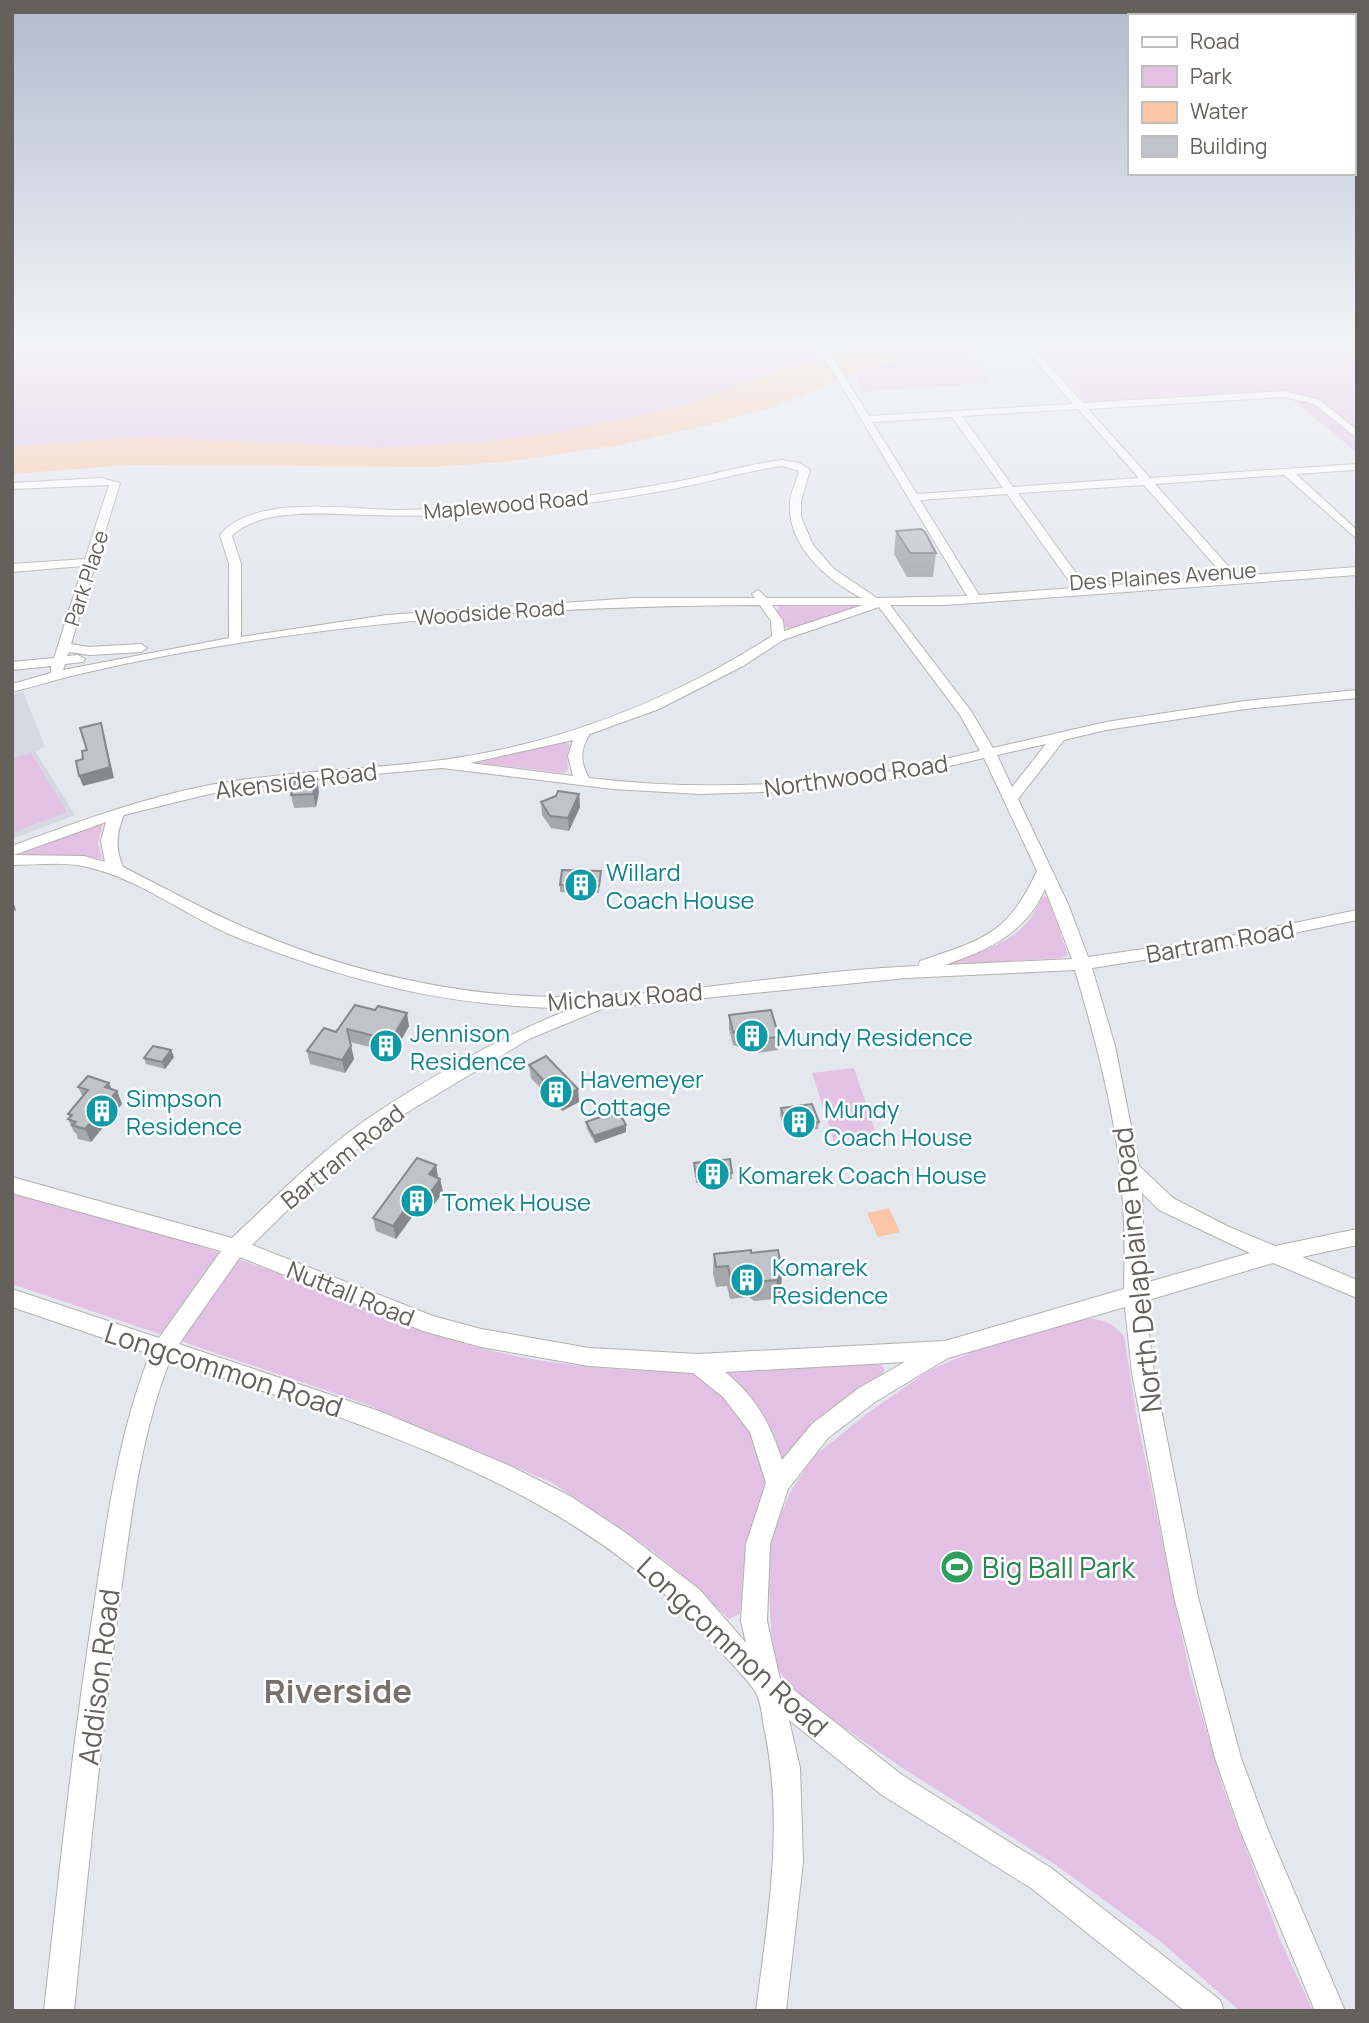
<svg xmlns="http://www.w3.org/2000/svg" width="1369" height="2023" font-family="Manrope,sans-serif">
  <rect width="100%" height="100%" fill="#e4e7ee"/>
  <path fill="#d5d8e1" d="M23,692L45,747L35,751L75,815L12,839V695Z"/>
  <path fill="#e2c1e5" d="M12,340H807L818,359L678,407L554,433L476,443L382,448L143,437L12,447Z
    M957,340H1025L964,348L992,383L861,392L856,373Z
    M1028,340H1357V453L1283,391L1087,403Z
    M781,604H864V607L790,629L784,626L777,610Z
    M563,742L570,744L567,755L568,770L565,773L476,763Z
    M31,753L67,812L12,833V759Z
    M101,823L103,824L98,843L102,859L70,855H21L22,853Z
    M1044,896L1048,898L1068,955L1060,958L945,965C973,952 1004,948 1026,924C1034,916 1037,904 1044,896Z
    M854,1068L877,1136L834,1141L812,1073Z
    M12,1193C95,1216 180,1237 261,1267C335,1295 407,1330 484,1349C611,1380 744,1374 874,1362L881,1363L885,1371L765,1487L746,1550L740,1614L729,1619L680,1573L646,1546L551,1482L363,1403L12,1284Z
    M1086,1318C1104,1320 1113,1323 1124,1336L1137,1419L1190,1675L1224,1790L1281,1942L1313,2011H1240L1160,1941L1056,1865L904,1769L817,1709L785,1681L773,1659L767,1559L777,1523L791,1491L812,1458L869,1412L930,1370L977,1350Z"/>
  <path fill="#fcc6a6" d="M880,340H957L870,367L776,406L708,425L620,445L505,462L432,467L129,465L12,474V447L143,437L382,448L476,443L554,433L678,407L797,364L846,352Z
    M889,1208L900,1232L878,1237L867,1213Z"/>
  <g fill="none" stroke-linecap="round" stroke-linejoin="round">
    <defs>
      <path id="minor" d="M814,340H822L869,416L1073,404L1022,345L979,350L974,347L1026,340L1083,403L1284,391L1320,400L1357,430V438L1314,404L1284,397L1088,409L1150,478L1357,464L1355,470L1296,474L1357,530V539L1284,475L1155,484L1237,576L1357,567V575L946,605H890L971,711L993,748L1106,722L1245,701L1357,690V698L1245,709L1106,730L1064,740L1018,799L1068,904L1088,957L1226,937L1357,910V920L1226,947L1092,968L1115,1046L1139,1166L1173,1198L1227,1226L1275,1246L1357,1229V1245L1302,1257L1357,1280V1298L1273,1263L1145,1301L1154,1373L1198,1597L1241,1758L1268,1830L1345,2011H1315L1240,1830L1215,1758L1174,1597L1132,1373L1125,1307L948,1358L875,1402L828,1438L788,1489L770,1544L767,1621L780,1679L902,1775L1051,1868L1220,2000L1224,2011H1185L1031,1888L882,1795L789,1720L800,1768L803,1862L786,2011H756C768,1918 784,1825 765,1732C762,1720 762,1706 757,1695C750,1680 724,1657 713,1643C575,1484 362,1425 170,1360C140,1437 131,1517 120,1599C101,1736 88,1873 74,2011H44C59,1876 73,1740 94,1606C107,1520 118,1435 150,1354L12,1307V1289L159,1338L221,1251L12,1193V1177L232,1238C279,1194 325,1146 379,1111C440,1071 505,1035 573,1008C451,1008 349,982 236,937C186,916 140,879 87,867C64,861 36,865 12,865V846C77,822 142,798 210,785C287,771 365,770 442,760C560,744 672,700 772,636L771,621L760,605C534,606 305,622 84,673C60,678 36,686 12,692V684L51,673V666L12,670V662L54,658L83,566L12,572V564L85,559L109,485L12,489V483L101,478L120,483L71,644L89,647L141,644L147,648L141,652L89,655L69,652L67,656L78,655L85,659L83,662L65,664L63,670L229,638V564L220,535C254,493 350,510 398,510C489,509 579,499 668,483C706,477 743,465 782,460L800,463L810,470L801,501V517L813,545L834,569L877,598L967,596ZM1078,409L1139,478L1013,487L962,416ZM952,417L1003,488L917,494L872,422ZM782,466L799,471C797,482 790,492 790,503C787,545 827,581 862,598H767L758,590L752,594L755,598H634L387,615L241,637V564L232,536C260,507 327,514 365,515C467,519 572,508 673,489C709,482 745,471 782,466ZM1144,485L1225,577L1086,587L1018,493ZM1007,494L1074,588L979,595L920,500ZM772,605H863L784,631L783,621ZM879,607L960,715L980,751C951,757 921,766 892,771C792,787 689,790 589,778C580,763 580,748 590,734L659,709L743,666L783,640ZM573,740L568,756L573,776L470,763ZM1046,744L1012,787L997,755ZM984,758L1037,871C1007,935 984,939 920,961L918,966C814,970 711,990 607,996C484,1003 359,977 246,928C204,910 163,887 123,867C115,849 116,833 124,815L209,794L286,782L442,768L613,789L700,794L792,791L893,779ZM106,822L101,841L105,862L84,856L14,855ZM1045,889L1072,959L945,965C988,950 1026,933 1045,889ZM1075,970C1094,1035 1113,1103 1120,1170C1125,1210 1125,1250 1124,1289L945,1341L698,1354L589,1348L481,1329L433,1316L252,1245L317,1181L391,1122L529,1039L604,1008L906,978ZM1142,1193L1159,1210L1250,1253L1145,1283ZM240,1257L423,1331L481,1347L589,1366L693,1373L723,1397L750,1432L766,1483L746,1544L741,1621L746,1643L700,1590L626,1533L570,1496L508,1465L379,1411L179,1344ZM905,1362L859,1388L812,1424L782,1460C770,1423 756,1397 725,1372Z"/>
    </defs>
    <use href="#minor" stroke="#b4b1ad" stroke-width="2"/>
    <use href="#minor" fill="#fff" fill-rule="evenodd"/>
  </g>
  <path fill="#a5a8ad" d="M896,531L936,553L933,577H907L894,554Z
    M319,792L316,807L294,808L291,795Z
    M579,794L580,807L569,831L551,828L542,815L541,802Z
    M601,871L599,893L560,892V885Z
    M375,1010L409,1026L394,1053L350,1042L354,1059L345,1073L310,1064L307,1051L336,1032Z
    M729,1015L779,1037L778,1050L758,1053L757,1049L747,1050L733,1045L729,1029Z
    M171,1050L174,1057L165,1069L146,1064L144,1058Z
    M529,1065L578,1089L579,1102L562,1111L531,1078Z
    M109,1083L111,1089L117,1091L122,1104L91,1142L78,1139L76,1133L74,1132L68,1119L70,1117L68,1114L83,1097L78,1087Z
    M781,1108L819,1122L818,1129L786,1134L780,1115Z
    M586,1122L626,1125V1132L595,1143L587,1129Z
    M694,1163L732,1173V1179L696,1183Z
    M436,1165L438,1178L440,1179L443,1192L427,1214L417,1210L396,1239L376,1231L373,1218Z
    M778,1250L781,1292L775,1299L754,1301L749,1297L730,1299L727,1286L716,1287L713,1273L714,1254L751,1253Z"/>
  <path fill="#86888d" d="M101,723L104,734L114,778L83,786L79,776Z
    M317,779L319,792L316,807L313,794Z
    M579,794L580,807L569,831L568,818Z
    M12,898L16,910L12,911Z
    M407,1013L409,1026L394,1053L391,1040Z
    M351,1046L354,1059L345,1073L342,1060Z
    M171,1050L174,1057L165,1069L162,1062Z
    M109,1083L114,1095L117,1091L122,1104L91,1142L85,1129L105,1087Z
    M578,1089L579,1102L562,1111L560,1098Z
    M626,1125V1132L595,1143L594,1136Z
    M436,1165L438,1178L429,1174Z
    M440,1179L443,1192L427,1214L424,1201Z
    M414,1197L417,1210L396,1239L393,1226Z
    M782,1272L781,1292L775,1299L777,1280Z"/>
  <path fill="#c0c3c9" stroke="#86888d" stroke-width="2" d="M921,529L925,532L936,553H910L896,531Z
    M101,723L110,767L79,776L76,761L83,759L82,751L87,750L80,728Z
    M317,779L313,794L291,795L295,780Z
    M558,791L579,794L568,818L550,816L541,802L556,796Z
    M562,870L601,871L599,886L560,885Z
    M355,1005L375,1010L378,1006L407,1013L391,1040L347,1029L351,1046L342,1060L307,1051L324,1028L336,1032Z
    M771,1010L779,1037L759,1039L758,1035L748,1036L733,1032L729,1015Z
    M153,1046L171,1050L162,1062L144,1058Z
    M546,1056L578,1089L560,1098L529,1065Z
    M88,1076L109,1083L105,1087L117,1091L85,1129L72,1125L76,1122L68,1119L72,1115L68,1114L88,1090L78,1087Z
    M812,1104L819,1122L787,1127L781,1108Z
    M618,1111L626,1125L594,1136L586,1122Z
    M417,1158L436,1165L429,1174L440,1179L424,1201L414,1197L393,1226L373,1218Z
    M730,1159L732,1173L696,1176L694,1163Z
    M751,1250V1253L778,1250L782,1272L777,1280L755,1282L750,1278L731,1280L728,1266L716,1267L714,1254Z"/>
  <linearGradient id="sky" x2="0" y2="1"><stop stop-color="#b0bbce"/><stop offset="0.55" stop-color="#f3f4f7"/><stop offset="1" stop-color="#f3f4f7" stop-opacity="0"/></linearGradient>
  <rect width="1369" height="623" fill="url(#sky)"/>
  <defs>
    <symbol id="building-disc" viewBox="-11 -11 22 22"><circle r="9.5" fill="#0f9aa8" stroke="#fff"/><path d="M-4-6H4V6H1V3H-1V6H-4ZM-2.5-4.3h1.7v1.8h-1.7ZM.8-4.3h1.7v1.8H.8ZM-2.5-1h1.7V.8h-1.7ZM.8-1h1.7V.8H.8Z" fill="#fff"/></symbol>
    <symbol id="stadium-disc" viewBox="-11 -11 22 22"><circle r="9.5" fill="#2e9e5b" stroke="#fff"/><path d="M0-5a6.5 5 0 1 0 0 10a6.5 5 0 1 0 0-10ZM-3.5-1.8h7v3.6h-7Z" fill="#fff"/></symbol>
  </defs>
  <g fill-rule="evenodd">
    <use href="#building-disc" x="562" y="866" width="38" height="38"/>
    <use href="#building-disc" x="733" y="1017" width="38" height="38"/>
    <use href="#building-disc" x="367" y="1027" width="38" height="38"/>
    <use href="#building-disc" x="537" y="1073" width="38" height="38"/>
    <use href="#building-disc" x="83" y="1092" width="38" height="38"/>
    <use href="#building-disc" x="780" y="1103" width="38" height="38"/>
    <use href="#building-disc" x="694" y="1155" width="38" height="38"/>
    <use href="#building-disc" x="398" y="1182" width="38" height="38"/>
    <use href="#building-disc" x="728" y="1261" width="38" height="38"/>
    <use href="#stadium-disc" x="938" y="1548" width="38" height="38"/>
  </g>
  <g text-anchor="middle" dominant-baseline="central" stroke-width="5" stroke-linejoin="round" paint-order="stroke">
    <g font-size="21" fill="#64605c" stroke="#fff">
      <text transform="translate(506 504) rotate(-5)">Maplewood Road</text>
      <text transform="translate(1163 576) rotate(-4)">Des Plaines Avenue</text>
      <text transform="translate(86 578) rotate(-72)">Park Place</text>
      <text transform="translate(490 612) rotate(-4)">Woodside Road</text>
    </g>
    <g font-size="24" fill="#64605c" stroke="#fff">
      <text transform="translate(856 775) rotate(-8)">Northwood Road</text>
      <text transform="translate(296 780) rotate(-7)">Akenside Road</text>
      <text transform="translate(1220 941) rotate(-10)">Bartram Road</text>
      <text transform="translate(625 996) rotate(-4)">Michaux Road</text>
      <text transform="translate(342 1156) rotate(-39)">Bartram Road</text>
      <text transform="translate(351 1293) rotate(22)">Nuttall Road</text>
    </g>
    <g font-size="24" fill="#0d838f" stroke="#fff" text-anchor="start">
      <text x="606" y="871">Willard<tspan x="606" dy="28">Coach House</tspan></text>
      <text x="410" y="1032">Jennison<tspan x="410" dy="28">Residence</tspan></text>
      <text x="776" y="1036">Mundy Residence</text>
      <text x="580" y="1078">Havemeyer<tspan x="580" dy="28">Cottage</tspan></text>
      <text x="126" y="1097">Simpson<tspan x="126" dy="28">Residence</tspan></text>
      <text x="824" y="1108">Mundy<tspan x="824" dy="28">Coach House</tspan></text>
      <text x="738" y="1174">Komarek Coach House</text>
      <text x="442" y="1201">Tomek House</text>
      <text x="772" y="1266">Komarek<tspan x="772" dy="28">Residence</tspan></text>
    </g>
    <g font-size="28" fill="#64605c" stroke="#fff">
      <text transform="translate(1136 1270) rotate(-96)">North Delaplaine Road</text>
      <text transform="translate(224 1369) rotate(18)">Longcommon Road</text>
      <text transform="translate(733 1646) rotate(43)">Longcommon Road</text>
      <text transform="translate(98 1677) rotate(-83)">Addison Road</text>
    </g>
    <g font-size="28" fill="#27864d" stroke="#fff" text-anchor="start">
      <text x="982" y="1567">Big Ball Park</text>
    </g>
    <g font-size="33" font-weight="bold" fill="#76716d" stroke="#fff">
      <text x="338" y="1690">Riverside</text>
    </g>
  </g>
  <rect width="1369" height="2023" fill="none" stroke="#64605c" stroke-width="28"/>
  <rect x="1128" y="14" width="228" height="161" fill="#ffffff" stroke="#c1bfbe" stroke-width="2"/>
  <rect x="1142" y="37" width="35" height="10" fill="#ffffff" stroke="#c1bfbe" stroke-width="2"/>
  <text x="1190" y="49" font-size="21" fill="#64605c">Road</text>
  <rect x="1142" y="66" width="35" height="21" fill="#e2c1e5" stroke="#c1bfbe" stroke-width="2"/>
  <text x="1190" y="84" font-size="21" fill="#64605c">Park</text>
  <rect x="1142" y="102" width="35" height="21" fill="#fcc6a6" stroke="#c1bfbe" stroke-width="2"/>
  <text x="1190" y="119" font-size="21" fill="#64605c">Water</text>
  <rect x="1142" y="136" width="35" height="21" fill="#c0c3c9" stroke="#c1bfbe" stroke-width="2"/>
  <text x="1190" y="154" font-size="21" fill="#64605c">Building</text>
</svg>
